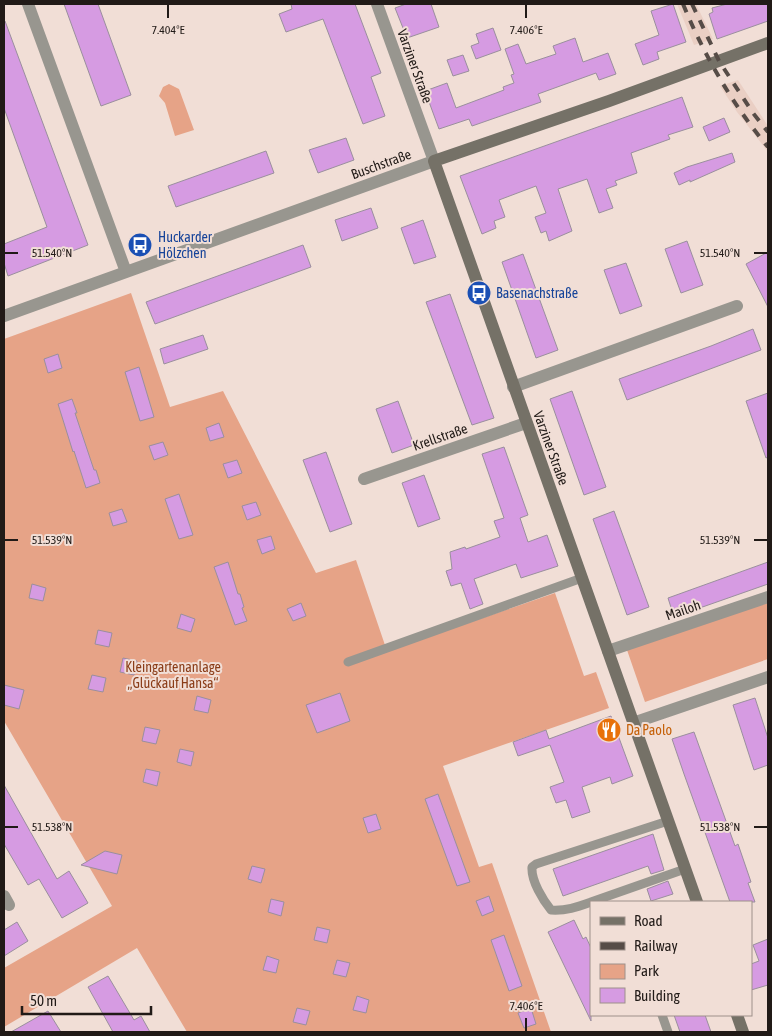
<svg xmlns="http://www.w3.org/2000/svg" width="772" height="1036" font-family="'Asap Condensed',sans-serif">
  <rect width="100%" height="100%" fill="#f1ded6"/>
  <path fill="#eacfc4" d="M677,4H696L713,39L694,45Z
    M738,80L768,126V152L737,112L720,86Z"/>
  <path fill="#e6a387" d="M169,84L179,89L194,130L175,136L165,103L159,96L163,87Z
    M131,293L170,407L223,391L316,573L356,560L387,651L555,593L584,676L596,672L609,708L443,766L479,867L492,863L551,1032H187L137,948L4,1027V968L112,906L4,721V339Z
    M768,601V659L645,702L627,650Z"/>
  <path fill="#d69be2" stroke="#9a8f9d" d="M64,4H98L131,95L101,106Z
    M291,4H355L381,73L371,77L385,116L363,124L323,19L286,32L279,14L292,9Z
    M406,4H431L439,27L407,38L395,8Z
    M673,4L686,42L657,52L659,59L643,65L635,44L659,35L651,11Z
    M727,4H768V21L717,39L709,14L713,12L712,8Z
    M5,21L88,245L8,276L4,263V244L47,227L4,108V22Z
    M493,28L501,50L476,59L471,46L479,43L476,34Z
    M575,38L583,62L608,53L616,74L599,80L596,73L538,94L541,102L472,126L469,119L439,129L425,91L447,83L456,108L504,90L503,87L514,83L511,75L514,74L505,49L518,44L526,64L556,54L553,46Z
    M463,55L469,71L453,76L447,60Z
    M682,97L693,127L668,135L670,139L631,153L637,173L615,181L617,185L606,189L613,208L599,213L587,179L558,189L572,231L549,241L546,231L541,233L535,217L546,213L536,186L499,200L505,217L494,221L496,228L482,234L460,176Z
    M724,118L730,132L709,141L703,127Z
    M346,138L354,160L318,173L309,150Z
    M266,151L274,173L176,207L168,186Z
    M732,153L735,162L690,182V180L679,185L674,173L687,167Z
    M371,208L378,228L342,241L335,220Z
    M423,220L436,257L414,264L401,228Z
    M687,241L703,285L681,293L665,249Z
    M303,245L311,267L155,324L146,302Z
    M768,252V307L746,264Z
    M523,254L558,350L536,358L502,262Z
    M626,263L642,306L620,314L604,270Z
    M450,294L494,418L472,425L426,302Z
    M753,329L761,350L627,400L619,379L711,346Z
    M203,335L208,349L164,364L160,349Z
    M58,354L62,368L48,373L44,359Z
    M139,367L154,417L140,421L125,372Z
    M572,391L606,487L584,495L550,399Z
    M768,393V457L766,458L746,401Z
    M72,399L77,413H75L94,470H96L100,483L86,488L74,451L73,452L58,404Z
    M398,401L414,445L392,453L376,409Z
    M219,423L224,437L210,441L206,428Z
    M163,442L168,455L154,460L149,446Z
    M504,447L528,515L520,518L528,542L547,535L558,566L521,578L516,564L474,579L483,604L470,609L461,583L451,586L446,571L452,569L450,552L465,547L466,549L500,537L494,521L504,518L482,454Z
    M326,452L352,524L330,532L303,460Z
    M237,460L242,473L228,478L223,464Z
    M424,475L440,519L418,527L402,483Z
    M179,494L193,535L179,539L165,499Z
    M256,502L261,515L247,520L242,506Z
    M122,509L127,522L113,526L109,513Z
    M614,511L649,607L627,615L593,519Z
    M271,536L275,549L262,554L257,540Z
    M228,562L238,594H240L244,607L242,608L247,621L235,625L214,567Z
    M768,562V584L674,617L668,598Z
    M32,584L46,588L43,601L29,598Z
    M301,603L306,616L293,621L287,609Z
    M181,614L195,619L191,632L177,628Z
    M98,630L112,633L109,647L95,644Z
    M123,658L137,661L134,675L120,672Z
    M92,675L106,678L103,692L88,689Z
    M4,685L24,690L19,709L4,705Z
    M340,693L350,721L317,733L306,705Z
    M197,696L211,700L208,713L194,710Z
    M755,698L768,738V765L754,770L733,705Z
    M611,716L633,776L612,784L610,777L582,787L590,812L572,818L566,800L556,803L550,787L564,782L550,745L518,756L513,742L546,730L549,739Z
    M145,727L160,730L156,744L142,741Z
    M694,732L735,846L738,844L751,882L748,883L755,902H730L684,774L672,739Z
    M180,749L194,752L191,766L177,762Z
    M146,769L160,772L157,786L143,782Z
    M4,785L57,879L69,871L88,903L62,918L39,879L28,885L4,844Z
    M438,794L470,882L457,886L425,799Z
    M376,814L381,829L368,833L363,818Z
    M653,834L664,870L651,874L648,866L563,896L553,869Z
    M105,851L122,855L117,874L81,865Z
    M252,866L265,869L261,883L248,879Z
    M668,881L673,894L651,901L647,889Z
    M489,896L494,911L482,916L476,901Z
    M271,899L284,902L281,916L268,912Z
    M574,920L583,939L586,937L591,948V1021L548,932Z
    M17,922L28,941L4,956V930Z
    M317,927L330,930L327,943L314,940Z
    M504,935L522,986L509,991L491,940Z
    M768,939V985L751,990V964L759,961L753,945Z
    M267,956L279,960L276,973L263,970Z
    M337,960L350,963L346,977L333,974Z
    M108,976L134,1020L141,1016L150,1032H113L88,987Z
    M357,996L369,1000L366,1013L353,1010Z
    M297,1008L310,1011L306,1025L293,1022Z
    M531,1008L536,1024L524,1028L518,1013Z
    M48,1011L61,1032H11Z
    M674,1015H705L711,1032H680Z"/>
  <g fill="none" stroke-linecap="round" stroke-linejoin="round">
    <path stroke="#98968f" stroke-width="9" d="M348,662L582,578
      M591,902C577,907 566,911 551,910C543,900 531,881 532,867L536,864L668,821
      M591,902L685,869
      M662,1015L668,1032"/>
    <path stroke="#98968f" stroke-width="12" d="M28,4L126,272
      M4,316L434,161L377,4
      M513,387L737,306
      M364,479L526,423
      M608,651L768,597
      M633,723L768,677
      M4,896L9,905"/>
    <path stroke="#757167" stroke-width="12" d="M697,902L434,161L609,101L768,43
      M737,1015L743,1032"/>
    <path stroke="#564c47" stroke-width="4" stroke-dasharray="9 9" stroke-linecap="butt" d="M683,4C704,55 732,104 768,147
      M692,4L719,61L753,113L768,132"/>
  </g>
  <path fill="none" stroke="#211a17" stroke-width="2" d="M168,5V18M526,5V18M5,253H18M754,253H767M5,540H18M754,540H767M5,827H18M754,827H767M526,1018V1031"/>
  <defs>
    <symbol id="bus-disc" viewBox="-11 -11 22 22"><circle r="9.5" fill="#1a4fb4" stroke="#f1ded6"/><path d="M-5-6H5V4H4V6H2V4H-2V6H-4V4H-5ZM-3.5-4V0h7V-4ZM-3.5 1.2v1.5H-2V1.2ZM2 1.2v1.5H3.5V1.2Z" fill="#fff"/></symbol>
    <symbol id="restaurant-disc" viewBox="-11 -11 22 22"><circle r="9.5" fill="#e8710a" stroke="#f1ded6"/><path d="M-5-6h1v4h1v-4h1v4h1v-4h1v5L-1.5 .5V6h-2V.5L-5-1ZM5-6V6H3V1.5H1.5Q1.5-4 5-6Z" fill="#fff"/></symbol>
  </defs>
  <g fill-rule="evenodd">
    <use href="#bus-disc" x="126" y="231" width="28" height="28"/>
    <use href="#bus-disc" x="465" y="279" width="28" height="28"/>
    <use href="#restaurant-disc" x="595" y="716" width="28" height="28"/>
  </g>
  <g text-anchor="middle" dominant-baseline="central" stroke-width="4" stroke-linejoin="round" paint-order="stroke">
    <g font-size="14" fill="#211a17" stroke="#f1ded6">
      <text transform="translate(415 66) rotate(70)">Varziner Straße</text>
      <text transform="translate(381 164) rotate(-20)">Buschstraße</text>
      <text transform="translate(440 437) rotate(-19)">Krellstraße</text>
      <text transform="translate(551 448) rotate(70)">Varziner Straße</text>
      <text transform="translate(683 610) rotate(-19)">Mailoh</text>
    </g>
    <g font-size="14" fill="#164399" stroke="#f1ded6" text-anchor="start">
      <text x="158" y="237">Huckarder<tspan x="158" dy="16">Hölzchen</tspan></text>
      <text x="496" y="293">Basenachstraße</text>
    </g>
    <g font-size="14" fill="#8a3c17" stroke="#f1ded6">
      <text x="173" y="667">Kleingartenanlage<tspan x="173" dy="16">„Glückauf Hansa“</tspan></text>
    </g>
    <g font-size="14" fill="#c56008" stroke="#f1ded6" text-anchor="start">
      <text x="626" y="730">Da Paolo</text>
    </g>
  </g>
  <g font-size="12" text-anchor="middle" fill="#211a17" stroke="#f1ded6" stroke-width="4" stroke-linejoin="round" paint-order="stroke">
    <text x="168" y="34">7.404°E</text>
    <text x="526" y="34">7.406°E</text>
    <text x="52" y="257">51.540°N</text>
    <text x="720" y="257">51.540°N</text>
    <text x="52" y="544">51.539°N</text>
    <text x="720" y="544">51.539°N</text>
    <text x="52" y="831">51.538°N</text>
    <text x="720" y="831">51.538°N</text>
    <text x="526" y="1010">7.406°E</text>
  </g>
  <rect width="772" height="1036" fill="none" stroke="#211a17" stroke-width="10"/>
  <rect x="590" y="901" width="162" height="115" fill="#f1ded6" stroke="#9e908a"/>
  <rect x="600" y="917" width="25" height="8" fill="#757167" stroke="#9e908a"/>
  <text x="634" y="926" font-size="15" fill="#211a17">Road</text>
  <rect x="600" y="942" width="25" height="8" fill="#564c47" stroke="#9e908a"/>
  <text x="634" y="951" font-size="15" fill="#211a17">Railway</text>
  <rect x="600" y="964" width="25" height="15" fill="#e6a387" stroke="#9e908a"/>
  <text x="634" y="976" font-size="15" fill="#211a17">Park</text>
  <rect x="600" y="988" width="25" height="15" fill="#d69be2" stroke="#9e908a"/>
  <text x="634" y="1001" font-size="15" fill="#211a17">Building</text>
  <path d="M22 1006v8h129v-8" fill="none" stroke="#211a17" stroke-width="2.5"/>
  <text x="30" y="1006" font-size="15" fill="#211a17" stroke="#f1ded6" stroke-width="4" paint-order="stroke">50 m</text>
</svg>
